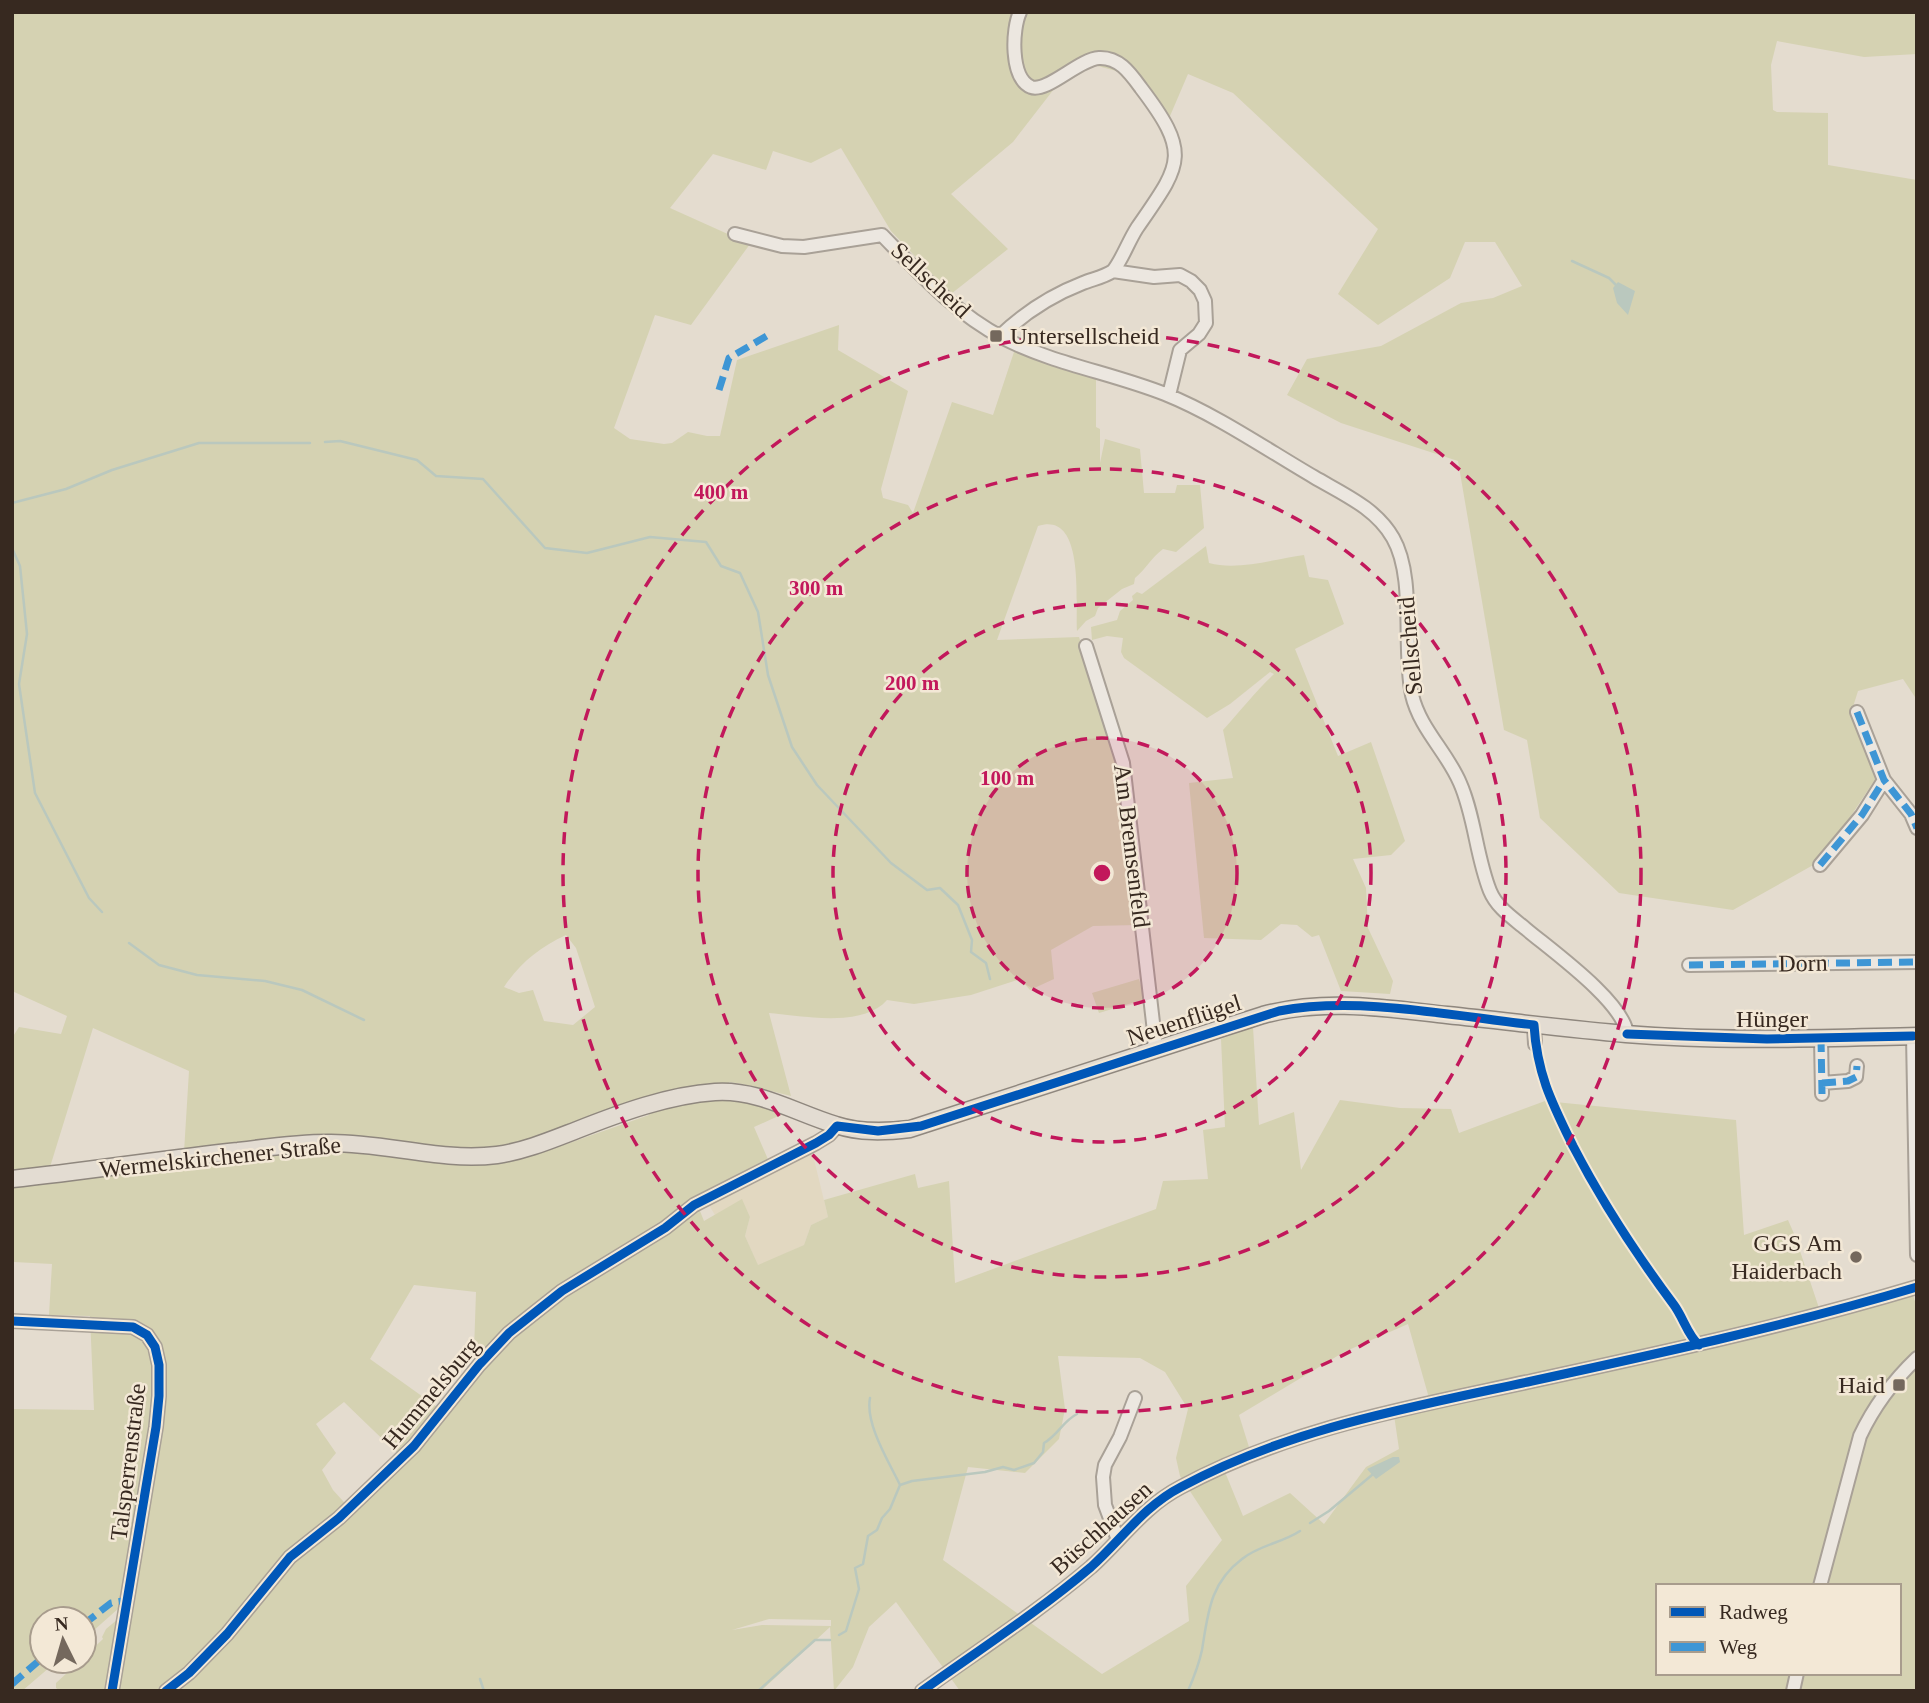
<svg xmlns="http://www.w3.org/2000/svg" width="1929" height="1703" font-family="'Times New Roman',serif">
  <rect width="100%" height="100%" fill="#e4dccf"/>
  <path fill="#e2d8c1" d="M812,1151L828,1217L811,1225L804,1245L758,1266L745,1236L750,1217L742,1200L715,1215L707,1202Z"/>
  <path fill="#d5d2b2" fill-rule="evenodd" d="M12,12H1917V54L1864,57L1777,41L1771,65L1773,110L1777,112L1828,113V165L1917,180V700L1903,679L1858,691L1852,710L1876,778L1837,837L1815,864L1733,910L1619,893L1540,818L1527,740L1504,730L1458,461L1341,423L1287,395L1307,359L1381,346L1461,303L1493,298L1522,286L1495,242H1465L1450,278L1378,325L1338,294L1378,229L1233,93L1188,74L1170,116L1153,114L1120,72L1094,65L1054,89L1013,142L951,194L1008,249L951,294L891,231L841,148L811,163L773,151L766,170L713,154L670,208L750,244L691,325L655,315L614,428L630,439L664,444L672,443L688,432L707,436H720L737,360L839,325L838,350L908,391L881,489L883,498L908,505L913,513L952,402L993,415L1015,349L1096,379V427L1100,429V463L1105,439L1140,449L1144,493H1175L1177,485H1200L1204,528L1176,552L1163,549C1151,558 1146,569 1135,578L1134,584L1122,589L1098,608L1095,616L1086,621L1077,631C1075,604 1086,510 1038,526L997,640L1079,637L1119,764L1126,856L1137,925L1093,926L1051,950L1054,979L1030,990L1020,979L971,995L914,1004L887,1000C863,1028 803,1016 769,1013L791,1096L743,1084L729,1082V1100L760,1105L785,1113L754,1127L770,1164L698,1206L704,1221L742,1199L750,1217L745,1236L758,1265L804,1245L811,1225L828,1217L824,1200L915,1174L918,1188L949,1181L955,1283L1156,1209L1163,1181L1208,1179L1203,1130L1225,1127L1221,1039L1253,1027L1259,1125L1294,1112L1301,1170L1340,1100L1400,1108L1451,1109L1459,1133L1545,1101L1736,1120L1744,1235L1788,1220L1795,1236L1820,1311L1429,1398L1408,1324L1344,1352L1239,1415L1249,1447L1223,1458L1225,1472L1243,1516L1290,1493L1324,1524L1366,1467L1399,1449L1394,1415L1912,1293L1917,1307V1352L1885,1383L1861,1418L1815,1586H1658V1673H1793L1788,1691H960L896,1602L869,1627L853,1667L834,1691L830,1627L761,1691H172L220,1638L157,1691H118L135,1601L128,1600L84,1639V1619H42V1661H57L22,1691H12V1409L94,1410L90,1316L49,1315L52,1264L14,1262L12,1184L165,1164L333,1148L492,1162L538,1154L649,1115L645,1101L491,1152L362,1140L184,1152L189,1071L93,1028L50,1167L12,1171V1038L19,1027L61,1034L67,1016L12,991ZM566,935L576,948L595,1007L573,1025L544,1021L533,990L519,993L504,987C520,963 540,947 566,935ZM414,1285L476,1292L473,1380L447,1414L370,1359ZM1058,1356L1140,1358L1165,1372L1188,1409L1176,1458L1180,1476L1222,1540L1186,1586L1189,1621L1102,1674L943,1560L968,1467L1025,1473L1059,1439L1065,1409ZM344,1402L400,1456L352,1511L333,1490L322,1470L336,1453L316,1424ZM769,1619L831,1620V1626L762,1625L732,1630Z
    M1206,546L1209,563C1238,571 1274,559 1304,555L1309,577L1328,580L1344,624L1295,649L1338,756L1371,742L1405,841L1391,855L1353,859L1366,888L1368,928L1393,981L1390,994L1341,991L1319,935L1312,937L1297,925L1281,924L1261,940L1204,938L1189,783L1233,778L1223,730C1240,711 1256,691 1274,674L1270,672L1230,704L1207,718L1124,658L1121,652L1123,638L1107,636L1092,640L1091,627L1117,620L1120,611L1133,600L1132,596L1137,592L1142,594Z
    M1139,979L1145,999L1099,1013L1092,993Z
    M1917,1362V1691H1798L1803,1673H1899V1586H1825L1857,1460L1873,1419Z
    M118,1619L108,1691H60L56,1688V1683L80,1661H84V1657L103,1639L102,1637L106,1629Z"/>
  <path fill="#bac8be" d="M1618,282L1635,291L1628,315L1617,303L1613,288Z
    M1393,1457H1399L1400,1462L1376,1479L1367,1469Z"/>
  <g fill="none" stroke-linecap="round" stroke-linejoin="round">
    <path stroke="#bac8be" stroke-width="2.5" d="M1572,261L1609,278L1616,285
      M325,442L340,441L417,460L436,476L483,479L545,548L587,553L650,537L706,542L721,566L740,573L758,612L768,675L792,747L817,785L891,863L927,890L940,888L958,905L972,940L971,952L986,963L990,979
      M12,503L66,489L112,470L199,443H310
      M12,548L20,566L27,634L19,684L35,793L89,898L102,912
      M129,943L159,965L197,975L265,981L302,990L364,1020
      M870,1398C865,1424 889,1462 900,1485
      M1310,1523L1329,1511L1372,1475
      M839,1635L846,1631L859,1589L855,1568L863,1564L868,1536L877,1530L882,1518L890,1509L900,1485L912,1481L985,1472L1003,1467L1014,1470L1034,1463L1043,1452L1044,1443C1058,1435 1063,1421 1077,1414
      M480,1679L484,1691
      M758,1691L815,1640H830
      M1188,1691C1194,1677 1199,1664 1202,1650C1208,1613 1210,1583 1242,1559C1259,1545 1282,1543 1300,1531"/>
    <defs>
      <path id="minor" d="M735,234L782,246L804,247L882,235C919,273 955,313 1003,338C1054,364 1112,373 1165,394C1217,415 1266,449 1314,477C1343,494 1376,508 1393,538C1416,578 1402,648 1412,695C1420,729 1447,752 1460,783C1475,817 1476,856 1490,891C1497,908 1513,918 1526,929C1551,950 1624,1002 1627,1034
        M1113,271L1154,277L1180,275L1191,281L1200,290L1205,301L1206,323L1199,334L1180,350L1169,395
        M1000,336C1024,313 1052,295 1083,283C1093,279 1104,277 1113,271C1123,258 1128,242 1137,228C1181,164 1192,155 1141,88C1130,73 1119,57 1099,58C1079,59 1047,93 1031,87C1010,78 1012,29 1020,12
        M1086,646L1123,763L1155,1040L1153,1051
        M1857,712L1884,780L1911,814L1917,828
        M1820,865L1862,815L1884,780
        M1689,965L1917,962
        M1534,1025L1535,1044
        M1913,1036L1917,1255
        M1821,1038L1822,1094
        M1822,1083L1848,1081L1856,1077L1857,1066
        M12,1321L133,1327L147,1335L155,1347L159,1365V1396L156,1427L112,1691
        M1118,1540L1105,1505L1103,1477L1105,1465L1120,1437L1135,1398
        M1820,1586L1860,1436C1874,1406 1893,1381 1917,1358
        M166,1691L189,1673L227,1634L290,1557L339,1518L414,1446L479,1365L509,1333L562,1291L665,1228L694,1205L816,1143L829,1135L837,1126
        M922,1691C979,1650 1038,1612 1091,1567C1121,1540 1144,1506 1181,1487C1290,1428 1412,1407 1532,1381C1661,1353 1790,1325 1917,1287
        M1793,1691L1797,1673"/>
      <path id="major" d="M12,1179C88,1171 163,1159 238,1151C268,1147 298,1143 328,1143C384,1142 440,1162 497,1155C525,1151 551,1140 577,1130C620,1113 669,1095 715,1092C758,1089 796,1113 836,1125C860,1133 885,1132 910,1129L1263,1015C1325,998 1384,1008 1447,1015C1506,1021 1566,1029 1626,1034C1722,1042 1820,1038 1917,1036"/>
    </defs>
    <use href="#minor" stroke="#a9a197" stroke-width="16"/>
    <use href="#major" stroke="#8f877e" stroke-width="19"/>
    <use href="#minor" stroke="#ece7e0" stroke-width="12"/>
    <use href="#major" stroke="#e3dcd2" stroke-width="16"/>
    <path stroke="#3e96d5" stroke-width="7" stroke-dasharray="14 7" stroke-linecap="butt" d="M719,390L729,358L770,334
      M1857,712L1884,780L1911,814L1917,828
      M1820,865L1862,815L1884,780
      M1689,965L1917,962
      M1821,1038L1822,1094
      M1822,1083L1848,1081L1856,1077L1857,1066
      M84,1624L111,1603L128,1600
      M12,1684L42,1658"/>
    <defs>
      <path id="cycleway" d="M1627,1034L1767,1039L1913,1036
        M12,1321L133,1327L147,1335L155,1347L159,1365V1396L156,1427L112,1691
        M166,1691L189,1673L227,1634L290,1557L339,1518L414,1446L479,1365L509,1333L562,1291L665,1228L694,1205L816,1143L829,1135L837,1126L878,1131L921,1126L1279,1011C1359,996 1453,1016 1534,1025C1537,1074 1552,1103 1573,1146C1602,1202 1636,1254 1674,1305C1683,1317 1688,1336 1699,1345
        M922,1691C979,1650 1038,1612 1091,1567C1121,1540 1144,1506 1181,1487C1290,1428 1412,1407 1532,1381C1661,1353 1790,1325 1917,1287"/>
    </defs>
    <use href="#cycleway" stroke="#f3e8d6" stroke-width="13"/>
    <use href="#cycleway" stroke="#0057b8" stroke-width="9"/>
  </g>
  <circle cx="1102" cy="873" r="135" fill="#c2185b" fill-opacity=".12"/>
  <g fill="none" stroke="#c2185b" stroke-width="3.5" stroke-dasharray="12 9">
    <circle cx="1102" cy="873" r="135"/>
    <circle cx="1102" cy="873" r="269"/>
    <circle cx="1102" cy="873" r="404"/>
    <circle cx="1102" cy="873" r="539"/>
  </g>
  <g fill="#74685d" stroke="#f3e8d6" stroke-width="2.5">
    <rect x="989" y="329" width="14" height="14" rx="3.5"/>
    <circle cx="1856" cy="1257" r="7"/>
    <rect x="1892" y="1378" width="14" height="14" rx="3.5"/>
  </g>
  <g text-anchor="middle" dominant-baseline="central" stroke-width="5" stroke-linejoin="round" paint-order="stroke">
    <g font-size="24" fill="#372920" stroke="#f3e8d6">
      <text transform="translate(931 280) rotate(43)">Sellscheid</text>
      <text transform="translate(1410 646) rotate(-95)">Sellscheid</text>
      <text transform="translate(1132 846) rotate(83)">Am Bremsenfeld</text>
      <text transform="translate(1803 963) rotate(-1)">Dorn</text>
      <text x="1772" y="1019">Hünger</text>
      <text transform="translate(1184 1020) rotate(-18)">Neuenflügel</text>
      <text transform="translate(220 1157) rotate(-6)">Wermelskirchener Straße</text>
      <text transform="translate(431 1393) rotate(-50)">Hummelsburg</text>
      <text transform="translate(128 1462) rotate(-83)">Talsperrenstraße</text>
      <text transform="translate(1101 1528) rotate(-42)">Büschhausen</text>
    </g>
    <g font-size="24" fill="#372920" stroke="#f3e8d6" text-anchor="end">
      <text x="1010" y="336" text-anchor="start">Untersellscheid</text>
      <text x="1842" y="1243">GGS Am<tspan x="1842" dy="28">Haiderbach</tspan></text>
      <text x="1885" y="1385">Haid</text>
    </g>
  </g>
  <circle cx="1102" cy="873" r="10" fill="#c2185b" stroke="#f3e8d6" stroke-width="3.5"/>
  <g font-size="21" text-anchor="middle" font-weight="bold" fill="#c2185b" stroke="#f3e8d6" stroke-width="5" stroke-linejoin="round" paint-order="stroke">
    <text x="721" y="499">400 m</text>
    <text x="816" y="595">300 m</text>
    <text x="912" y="690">200 m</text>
    <text x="1007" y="785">100 m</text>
  </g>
  <rect width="1929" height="1703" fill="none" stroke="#372920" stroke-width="28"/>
  <rect x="1656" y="1584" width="245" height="91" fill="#f3e8d6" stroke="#a89c8d" stroke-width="2"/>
  <rect x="1670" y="1607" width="35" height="10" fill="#0057b8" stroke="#a89c8d" stroke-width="2"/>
  <text x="1719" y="1619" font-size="21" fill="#372920">Radweg</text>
  <rect x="1670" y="1642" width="35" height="10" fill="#3e96d5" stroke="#a89c8d" stroke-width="2"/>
  <text x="1719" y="1654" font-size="21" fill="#372920">Weg</text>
  <g transform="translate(63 1640) rotate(355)"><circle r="33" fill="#f3e8d6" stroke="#a89c8d" stroke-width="2"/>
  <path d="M0-5L12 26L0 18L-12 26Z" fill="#74685d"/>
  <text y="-10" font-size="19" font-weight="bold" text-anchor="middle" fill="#372920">N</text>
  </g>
</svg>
